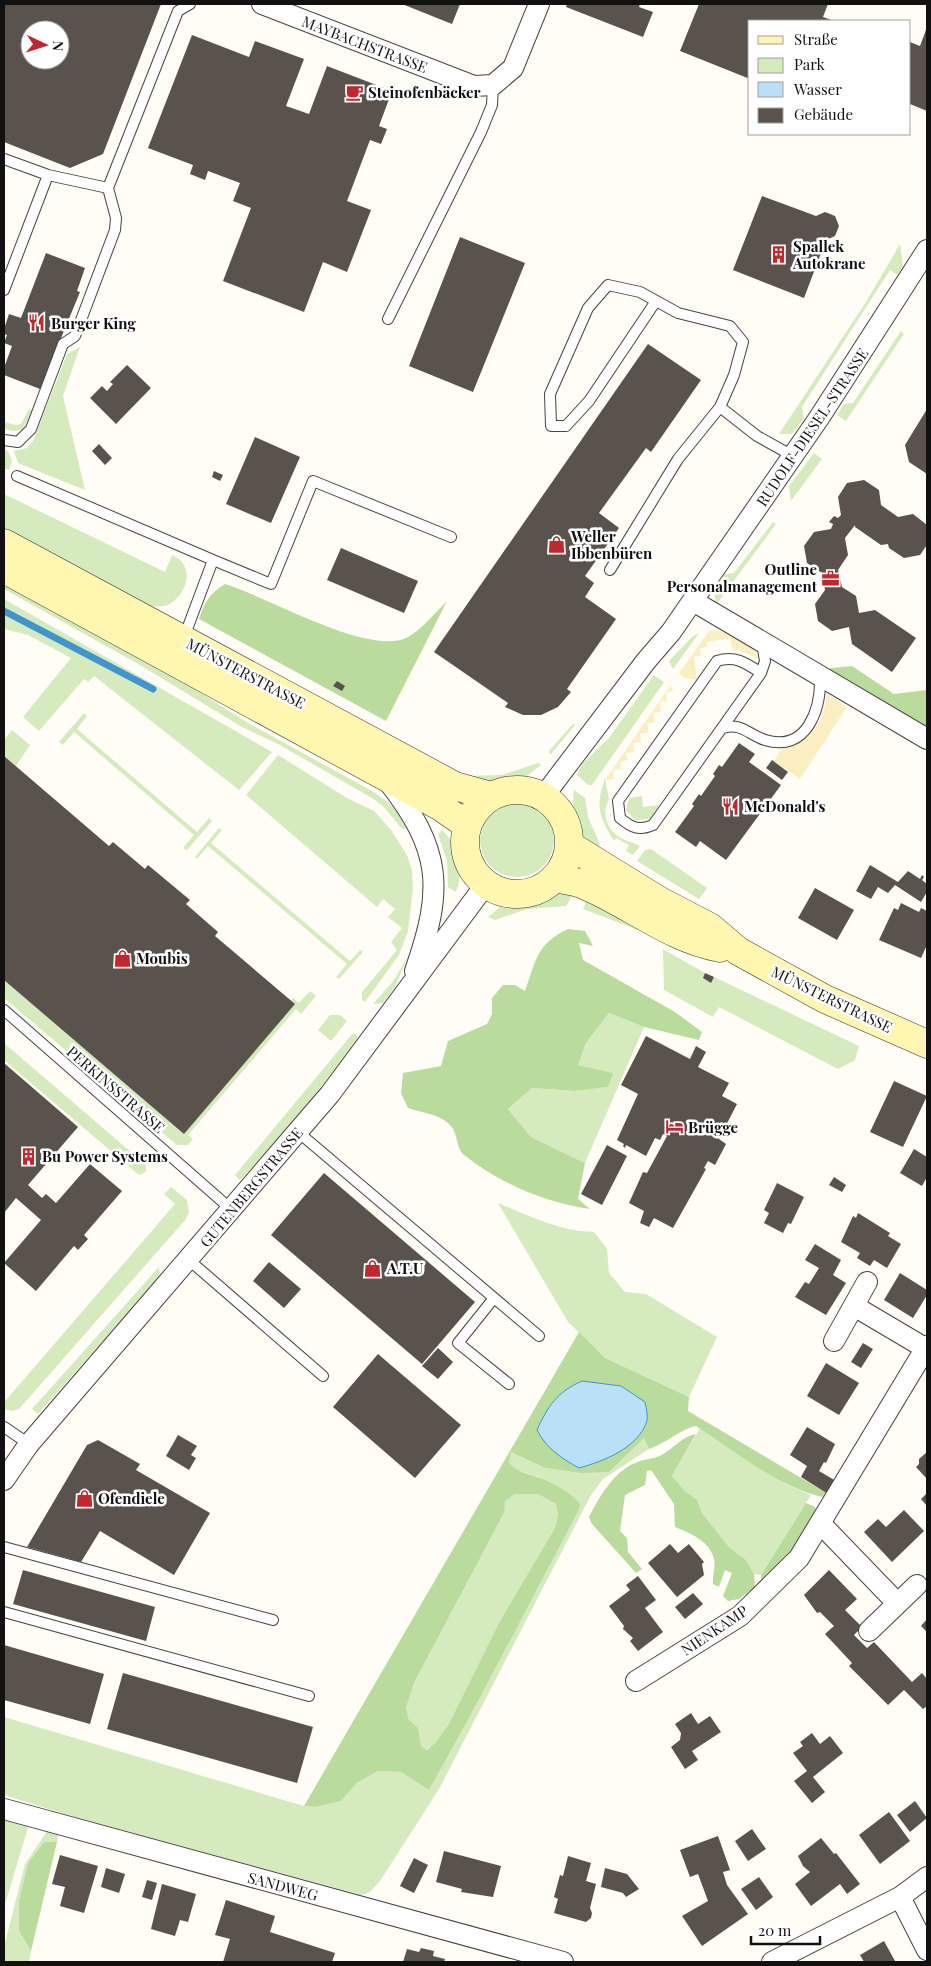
<svg xmlns="http://www.w3.org/2000/svg" width="931" height="1966" font-family="'Playfair Display',serif">
  <rect width="100%" height="100%" fill="#fffdf5"/>
  <path fill="#d5ebbd" d="M900,244L903,266L897,275L890,270L802,407L804,418L792,434H779L866,302Z
    M901,331L904,334L846,421L837,415L844,404L853,403Z
    M80,347L63,396L85,490L18,463L14,451L27,448L33,441L67,354Z
    M29,409L33,410L23,430L13,431L4,429V422L16,425L21,424Z
    M4,449L8,451L12,461L9,470L4,468Z
    M814,453L822,459L791,501L789,486Z
    M4,494L165,572L172,555C175,557 180,559 182,562C194,577 181,602 164,606C157,607 151,606 144,605L4,534Z
    M773,522L776,524L716,605L714,590L725,574L734,573Z
    M4,580L143,656L248,723L374,792L394,807L410,827L402,829L383,806L372,798L278,744L242,727L140,665L4,589Z
    M4,599L272,752L239,790L94,676L88,682L84,679L39,731L23,717L71,658L28,635L4,629Z
    M699,633L673,669L669,661L692,637Z
    M654,675L664,682L592,785H588L577,775L583,763L609,738Z
    M84,713L87,716L77,729L197,832L209,818L212,821L187,850L183,848L194,835L74,732L63,745L59,742Z
    M576,724L550,755L549,751L572,725Z
    M12,730L30,745L16,766L4,756V740Z
    M278,755L347,798L374,811L391,830L407,855L412,871L413,888L408,931L399,955L365,1002L362,1000V992L397,950L391,942L402,928L388,917L395,909L383,899L377,907L246,795Z
    M538,763L541,765L527,776L494,784L470,776L502,775Z
    M605,778L609,800C600,813 608,831 621,838C627,842 634,842 640,846L633,855L626,851L629,845L616,838L614,841C599,816 595,807 605,778Z
    M574,790L585,798L588,817L599,842L600,847L597,853C575,835 571,817 574,790Z
    M642,796L643,807L659,805L650,819L635,820L626,810L629,798Z
    M480 840a37 37 0 1 1 74 0a37 37 0 1 1-74 0Z
    M219,828L222,830L211,843L350,961L360,950L363,952L339,979L336,977L347,964L208,846L197,859L195,857Z
    M442,830C460,847 464,870 456,892L448,887L447,861L438,834Z
    M651,849L707,888L699,899L637,861L645,850Z
    M575,891L566,906L527,909L495,920L488,917L505,903L533,900L551,892Z
    M589,895L635,919L638,930L583,909Z
    M663,949L705,973L703,978L711,982L714,977L859,1046L855,1060L838,1069L719,1007L713,1017L664,990Z
    M408,956L396,985L383,1003L373,1004L394,980Z
    M4,978L181,1129L293,998L299,1003L310,991L316,996L301,1014L296,1009L188,1135L193,1139L188,1145H177L4,998Z
    M609,1013L644,1027L585,1163L531,1137L508,1109L532,1088L575,1091L607,1087L612,1073L578,1065L586,1043Z
    M330,1015H340L347,1021L331,1041L318,1030Z
    M353,1033L358,1037C323,1087 283,1135 240,1180L235,1175Z
    M4,1043L146,1165V1172L139,1175L4,1060Z
    M171,1187L187,1200L189,1212L186,1219L19,1409L12,1411L4,1409V1399L6,1400L175,1204L164,1194Z
    M498,1203C529,1216 560,1231 594,1232L607,1249L609,1273L625,1292L646,1294L717,1337L689,1397L605,1358L568,1322Z
    M159,1267L160,1277L38,1414L32,1409Z
    M700,1428L786,1484L811,1495L761,1575L754,1574L746,1560L729,1547L702,1513L697,1500L685,1491L672,1476Z
    M645,1438L649,1449L603,1479L591,1495L439,1789L380,1881L370,1892L362,1895L97,1824L4,1795V1717L304,1806L316,1807L341,1801L357,1783L378,1771L401,1772L429,1790C481,1699 528,1604 578,1512L539,1477L513,1469L509,1464L511,1452L545,1468L580,1473Z
    M515,1494H538L556,1504L558,1515L555,1528L449,1724L435,1743L426,1750L421,1746L418,1729L409,1720L406,1708L414,1683L504,1513V1501Z
    M4,1819L29,1824L4,1908Z
    M48,1830L58,1834L57,1842H44L28,1863L19,1900V1931L31,1951L29,1962H4V1947L25,1864Z"/>
  <path fill="#b9dc9c" fill-rule="evenodd" d="M225,584C266,596 371,658 408,637C422,629 435,613 447,601L386,721L199,619C204,603 210,593 225,584Z
    M852,666L894,694L927,690V729L823,669Z
    M568,929L585,931L593,946L579,943L583,960L675,1012L702,1032L699,1040L644,1027L609,1013L586,1043L578,1065L613,1073L608,1087L575,1091L532,1088L508,1109L531,1137L585,1163L578,1199L590,1209C544,1202 501,1184 464,1155C456,1149 458,1132 450,1125C440,1114 422,1113 408,1108L401,1093L403,1073L441,1066L448,1041L487,1024L492,1014V998L503,985H515L525,991C536,961 536,944 568,929Z
    M579,1332L605,1358L689,1397L688,1411L828,1494L823,1497C781,1489 732,1449 696,1426C681,1429 666,1443 649,1449L644,1438L609,1472L580,1473L545,1468L511,1452L509,1463C516,1472 527,1473 537,1477C551,1482 571,1492 580,1504L578,1512C528,1605 481,1699 429,1790L401,1772L378,1771L357,1783L341,1801L316,1807L304,1806ZM515,1494H538L556,1504L558,1515L555,1528L499,1623L449,1724L435,1743L427,1750L421,1746L418,1728L409,1720L406,1708L414,1683L504,1513L505,1501Z
    M696,1434L672,1476L685,1491L697,1500L702,1513L729,1547L746,1560L754,1574L755,1587L739,1599L728,1601L723,1596L732,1573L725,1570L719,1587L713,1584C712,1576 716,1566 714,1559C710,1541 690,1533 675,1527L674,1504L651,1470L647,1471L645,1485L625,1495L620,1531L627,1538L628,1552L642,1569L636,1573L592,1524L589,1517C600,1496 613,1472 637,1462C645,1459 655,1459 663,1454C675,1447 683,1436 696,1434Z
    M806,1503L815,1507L817,1511L786,1561L762,1583L761,1575Z
    M44,1842H57L31,1951L19,1931V1900L28,1863Z"/>
  <path fill="#fbeec1" d="M709,631C725,629 756,641 758,659L739,650L733,651L730,638L707,642V647L700,648L701,656L694,657L697,680L684,678L679,673Z
    M670,686L674,691L666,692L667,701L660,702L661,712L653,713L655,722L647,724L649,732L640,734L641,742L633,743L634,752L626,753L628,760L620,762L621,769L613,770L614,779L605,780Z
    M826,693L847,707L800,779L774,761L782,748C809,746 827,718 826,693Z"/>
  <path fill="#b9e0f7" stroke="#3f96cf" d="M582,1381L621,1386L645,1402C646,1407 648,1415 647,1421C638,1448 604,1461 579,1468C561,1458 546,1448 537,1430C548,1406 557,1392 582,1381Z"/>
  <g fill="none" stroke-linecap="round" stroke-linejoin="round">
    <path stroke="#3f96cf" stroke-width="7" d="M4,611L153,689"/>
  </g>
  <path fill="#5a524d" fill-rule="evenodd" d="M4,4H161L103,154L70,168L4,142ZM30,30H60V60H30Z
    M402,4H460L452,24Z
    M567,4H640L639,7L653,12L643,37L566,7Z
    M699,4H828L823,17L834,21H750V79L680,51Z
    M927,27V111L910,104V42L920,46Z
    M192,35L249,57L255,41L304,59L286,106L309,114L327,66L392,91L379,126L387,129L381,144L370,140L347,201L371,210L347,272L323,262L304,312L223,281L251,208L233,201L240,183L208,171L205,180L190,174L193,165L148,148Z
    M762,196L816,216L825,212L835,216L839,226L835,236L826,240L804,298L733,270Z
    M460,237L525,263L473,392L409,366Z
    M46,253L85,268L77,291L80,292L40,389L4,375V368L12,346L4,343L7,335L4,334V329L9,314L21,318Z
    M648,344L701,380L651,452L646,448L599,513L619,528L585,576L594,583L585,597L616,619L567,689L571,692L558,707L541,715H523L505,707L508,703L434,652Z
    M127,365L151,388L116,424L90,398L102,386L107,391L113,384L110,382Z
    M927,409V474L909,462L905,445Z
    M255,437L300,457L271,523L226,504Z
    M99,444L112,458L105,465L92,451Z
    M214,471L223,475L220,481L212,477Z
    M864,480L879,490L881,505L898,517L913,514L927,525V545L920,555L904,558L889,548L888,544L881,545L855,527V525L845,538L848,555L838,570L842,587L856,596L859,613L875,610L916,638L892,672L852,644L849,627L832,631L818,621L815,604L825,590L822,573L807,563L804,546L814,532L831,529L833,524L829,522L834,516L838,518L841,515L838,497L847,483Z
    M341,548L418,581L404,613L327,580Z
    M337,681L345,686L342,691L333,686Z
    M739,743L755,754L749,762L781,785L726,860L700,841L696,847L675,832L694,806L692,804L699,794L701,796L715,776L713,774L719,765L722,767Z
    M4,756L109,846L113,842L145,869L148,865L190,900L186,904L218,932L215,936L295,1004L184,1134L4,980Z
    M772,760L788,772L782,780L766,768Z
    M870,865L898,882L908,871L920,879L922,875L924,877L922,880L927,884V892L921,902L895,885L888,893L878,887L871,899L856,891Z
    M815,888L854,910L837,940L798,918Z
    M901,903L919,912L921,908L927,911V945L921,958L879,940L894,908L898,910Z
    M705,973L714,977L711,983L703,978Z
    M646,1036L690,1059L696,1046L706,1052L698,1067L729,1083L722,1096L737,1104L719,1139L726,1144L715,1165L708,1161L704,1168L706,1169L673,1228L654,1218L649,1227L640,1223L644,1211L629,1203L643,1172L647,1173L667,1136L663,1134L660,1140L655,1138L646,1156L626,1145L625,1148L623,1146L624,1144L617,1140L638,1094L621,1085Z
    M4,1063L78,1127L28,1185L42,1198L46,1194L56,1203L90,1164L122,1191L84,1235L88,1239L78,1250L74,1246L36,1291L4,1263L41,1220L16,1198L4,1213Z
    M894,1081L927,1096L903,1147L870,1132Z
    M607,1145L627,1156L602,1205L581,1194Z
    M914,1149L927,1157V1177L922,1186L900,1173Z
    M324,1173L475,1302L422,1364L271,1235Z
    M834,1177L846,1185L842,1192L829,1185Z
    M777,1183L804,1197L791,1224L788,1223L783,1233L764,1223L769,1213L764,1210Z
    M858,1213L890,1233L888,1236L901,1244L887,1268L874,1260L870,1266L857,1258L860,1253L841,1242L853,1216L856,1218Z
    M815,1244L841,1260L833,1275L846,1283L826,1315L795,1297L805,1282L809,1284L819,1268L805,1260Z
    M269,1262L301,1289L284,1308L253,1281Z
    M900,1273L927,1290V1295L913,1318L884,1300Z
    M863,1343L873,1349L861,1368L851,1362Z
    M438,1348L453,1362L438,1379L422,1366Z
    M378,1354L461,1425L415,1478L333,1407Z
    M826,1363L859,1383L839,1415L807,1396Z
    M807,1427L835,1444L826,1463L824,1462L819,1471L836,1481L828,1494L801,1477L807,1466L790,1455Z
    M178,1435L197,1446L191,1455L196,1458L189,1470L166,1456Z
    M98,1440L140,1464L136,1470L210,1513L174,1575L100,1531L81,1562L27,1547L87,1445Z
    M927,1452V1479L916,1467L919,1464V1459Z
    M927,1493V1506L921,1499Z
    M904,1510L924,1531L892,1562L864,1532L878,1519L886,1527Z
    M670,1544L678,1553L689,1544L704,1562L702,1564L704,1575L677,1597L648,1563Z
    M23,1570L155,1607L146,1641L13,1604Z
    M829,1570L857,1599L845,1610L862,1627L854,1635L867,1648L874,1642L912,1682L922,1673L927,1679V1706L923,1709L904,1690L888,1705L849,1666L852,1663L825,1634L834,1626L820,1612L817,1613L804,1595Z
    M638,1576L656,1600L645,1608L663,1632L638,1651L630,1641L633,1638L623,1629L624,1626L609,1606L630,1590L626,1585Z
    M693,1593L703,1604L685,1619L675,1607Z
    M927,1619V1632L921,1626Z
    M4,1645L104,1674L90,1724L4,1700Z
    M123,1673L313,1727L297,1783L107,1729Z
    M691,1713L698,1724L710,1716L721,1732L692,1751L698,1760L685,1769L671,1747L680,1740L681,1733L675,1724Z
    M812,1733L820,1744L830,1736L843,1753L813,1777L825,1792L812,1803L794,1781L807,1771L793,1753L803,1746L800,1742Z
    M915,1801L927,1818L910,1832L897,1815Z
    M889,1812L910,1841L880,1864L859,1835Z
    M752,1829L766,1849L748,1861L735,1841Z
    M718,1836L730,1870L723,1872L727,1885L748,1914L702,1946L682,1916L708,1901L698,1874L690,1877L680,1850Z
    M821,1838L834,1854L836,1853L860,1884L847,1894L840,1884L811,1906L795,1884L810,1872L803,1866L798,1856Z
    M444,1851L501,1866L493,1897L461,1892L462,1889L436,1882Z
    M60,1855L98,1866L84,1913L60,1906L65,1887L52,1884Z
    M568,1856L591,1863L586,1881L596,1884L590,1908L592,1913L591,1918L586,1922L554,1913L558,1899L554,1897L560,1875L563,1876Z
    M414,1858L428,1865L414,1893L400,1886Z
    M106,1868L125,1874L119,1893L101,1887Z
    M605,1868L627,1874L639,1889L626,1897L623,1893L601,1887Z
    M759,1877L773,1897L756,1910L741,1889Z
    M147,1880L157,1883L152,1900L142,1897Z
    M162,1884L196,1894L188,1922L180,1920L175,1936L151,1929Z
    M226,1900L275,1916L270,1932L335,1953L332,1962H223L230,1939L215,1935Z
    M884,1941L895,1961L864,1962L860,1955Z
    M421,1948L434,1951L433,1956L445,1959L444,1962H403L407,1949L419,1952Z"/>
  <g fill="none" stroke-linecap="round" stroke-linejoin="round">
    <defs>
      <path id="service" d="M4,159L48,175L108,188L178,11L190,4
        M4,290L48,175
        M656,301L589,401L566,426H551L550,394L588,308L608,285L640,292L678,313L730,326L743,342L734,375L720,407L757,436L793,456
        M388,319L481,132L492,105L493,85
        M4,440L18,442L31,429L63,344L75,336L115,230L116,218L108,188
        M17,476L213,560L183,640
        M213,560L271,584L313,481L451,537
        M610,570L678,459L720,407
        M761,673C746,663 735,655 717,661L618,801L620,818C632,828 639,831 653,825L761,673L765,661L762,643
        M723,728C741,722 749,735 765,740C807,753 821,709 820,677
        M4,1010L232,1210
        M298,1132L539,1336
        M189,1260L323,1376
        M494,1298L458,1343L509,1384
        M4,1427L29,1444
        M4,1547L273,1620
        M4,1612L309,1696"/>
      <path id="minor" d="M262,4L474,86L493,85L513,68L539,4
        M693,601L927,739
        M387,780C442,850 444,888 415,971
        M543,797L646,661L671,632L819,418L927,250
        M854,1306L925,1348
        M834,1341L867,1282
        M4,1480L29,1444L330,1094L486,884
        M821,1524L897,1603
        M869,1631L917,1585
        M636,1681L740,1616L799,1558L927,1346
        M4,1809L563,1962
        M900,1897L927,1950
        M772,1962L900,1897L927,1877"/>
      <path id="secondary" d="M4,543L455,786L491,796
        M4,569L441,807L467,825
        M465 842a52 52 0 1 1 104 0a52 52 0 1 1-104 0Z
        M569,845L660,901L710,927L738,951L825,999L927,1044
        M554,878C564,880 575,881 584,885C630,904 670,939 720,948"/>
    </defs>
    <use href="#service" stroke="#444" stroke-width="12"/>
    <use href="#minor" stroke="#444" stroke-width="22"/>
    <use href="#secondary" stroke="#333" stroke-width="29"/>
    <use href="#service" stroke="#fff" stroke-width="10"/>
    <use href="#minor" stroke="#fff" stroke-width="20"/>
    <use href="#secondary" stroke="#fff6b0" stroke-width="28"/>
  </g>
  <defs>
    <symbol id="cafe-bare" viewBox="-9 -9 18 18"><path d="M-5.5-4.5H6V0H3Q3 3.5 0 3.5H-2.5Q-5.5 3.5-5.5 0ZM3-3.2v2h1.7v-2ZM-6 4.5H4V6H-6Z" fill="#c4262e" stroke="#fff" stroke-width="2.5" paint-order="stroke"/></symbol>
    <symbol id="building-bare" viewBox="-9 -9 18 18"><path d="M-4-6H4V6H1V3H-1V6H-4ZM-2.5-4.3h1.7v1.8h-1.7ZM.8-4.3h1.7v1.8H.8ZM-2.5-1h1.7V.8h-1.7ZM.8-1h1.7V.8H.8Z" fill="#c4262e" stroke="#fff" stroke-width="2.5" paint-order="stroke"/></symbol>
    <symbol id="restaurant-bare" viewBox="-9 -9 18 18"><path d="M-5-6h1v4h1v-4h1v4h1v-4h1v5L-1.5 .5V6h-2V.5L-5-1ZM5-6V6H3V1.5H1.5Q1.5-4 5-6Z" fill="#c4262e" stroke="#fff" stroke-width="2.5" paint-order="stroke"/></symbol>
    <symbol id="shop-bare" viewBox="-9 -9 18 18"><path d="M-5-2.5h2.3a2.7 3.5 0 0 1 5.4 0H5L5.5 6h-11ZM-1.5-2.5h3a1.5 2.3 0 0 0-3 0Z" fill="#c4262e" stroke="#fff" stroke-width="2.5" paint-order="stroke"/></symbol>
    <symbol id="office-bare" viewBox="-9 -9 18 18"><path d="M-6-3h4V-5.5h4V-3h4V5H-6ZM-1-4.5V-3h2v-1.5ZM-6 0V1H6V0Z" fill="#c4262e" stroke="#fff" stroke-width="2.5" paint-order="stroke"/></symbol>
    <symbol id="hotel-bare" viewBox="-9 -9 18 18"><path d="M-6-4.5h1.5V1H6V5H4.5V3h-9V5H-6ZM-4 0a1.8 1.8 0 1 1 3.6 0ZM.5 0V-2.5h3Q6-2.5 6 0Z" fill="#c4262e" stroke="#fff" stroke-width="2.5" paint-order="stroke"/></symbol>
  </defs>
  <g fill-rule="evenodd">
    <use href="#cafe-bare" x="342" y="80" width="25" height="25"/>
    <use href="#building-bare" x="766" y="242" width="25" height="25"/>
    <use href="#restaurant-bare" x="24" y="310" width="25" height="25"/>
    <use href="#shop-bare" x="544" y="532" width="25" height="25"/>
    <use href="#office-bare" x="818" y="566" width="25" height="25"/>
    <use href="#restaurant-bare" x="718" y="794" width="25" height="25"/>
    <use href="#shop-bare" x="110" y="946" width="25" height="25"/>
    <use href="#hotel-bare" x="662" y="1114" width="25" height="25"/>
    <use href="#building-bare" x="16" y="1144" width="25" height="25"/>
    <use href="#shop-bare" x="360" y="1256" width="25" height="25"/>
    <use href="#shop-bare" x="72" y="1486" width="25" height="25"/>
  </g>
  <g text-anchor="middle" dominant-baseline="central" stroke-width="5" stroke-linejoin="round" paint-order="stroke">
    <g font-size="15" fill="#111" stroke="#fff">
      <text transform="translate(365 44) rotate(21)">MAYBACHSTRASSE</text>
      <text transform="translate(812 427) rotate(-56)">RUDOLF-DIESEL-STRASSE</text>
      <text transform="translate(246 673) rotate(28)">MÜNSTERSTRASSE</text>
      <text transform="translate(832 999) rotate(26)">MÜNSTERSTRASSE</text>
      <text transform="translate(116 1089) rotate(41)">PERKINSSTRASSE</text>
      <text transform="translate(251 1187) rotate(-50)">GUTENBERGSTRASSE</text>
      <text transform="translate(714 1630) rotate(-34)">NIENKAMP</text>
      <text transform="translate(283 1886) rotate(15)">SANDWEG</text>
    </g>
    <g font-size="15" font-weight="bold" fill="#111" stroke="#fff" text-anchor="start">
      <text x="368" y="92">Steinofenbäcker</text>
      <text x="793" y="246">Spallek<tspan x="793" dy="17">Autokrane</tspan></text>
      <text x="51" y="323">Burger King</text>
      <text x="571" y="536">Weller<tspan x="571" dy="17">Ibbenbüren</tspan></text>
      <text x="817" y="569" text-anchor="end">Outline<tspan x="817" dy="17">Personalmanagement</tspan></text>
      <text x="744" y="806">McDonald's</text>
      <text x="136" y="958">Moubis</text>
      <text x="688" y="1127">Brügge</text>
      <text x="42" y="1156">Bu Power Systems</text>
      <text x="387" y="1268">A.T.U</text>
      <text x="98" y="1498">Ofendiele</text>
    </g>
  </g>
  <rect width="931" height="1966" fill="none" stroke="#111111" stroke-width="10"/>
  <rect x="748" y="20" width="162" height="115" fill="#ffffff" stroke="#a0a0a0"/>
  <rect x="758" y="36" width="25" height="8" fill="#fff6b0" stroke="#a0a0a0"/>
  <text x="794" y="45" font-size="15" fill="#111111">Straße</text>
  <rect x="758" y="58" width="25" height="15" fill="#d5ebbd" stroke="#a0a0a0"/>
  <text x="794" y="70" font-size="15" fill="#111111">Park</text>
  <rect x="758" y="82" width="25" height="15" fill="#b9e0f7" stroke="#a0a0a0"/>
  <text x="794" y="95" font-size="15" fill="#111111">Wasser</text>
  <rect x="758" y="108" width="25" height="15" fill="#5a524d" stroke="#a0a0a0"/>
  <text x="794" y="120" font-size="15" fill="#111111">Gebäude</text>
  <g transform="translate(45 45) rotate(94)"><circle r="24" fill="#ffffff" stroke="#a0a0a0"/>
  <path d="M0-4L9 19L0 12L-9 19Z" fill="#c4262e"/>
  <text y="-8" font-size="14" font-weight="bold" text-anchor="middle" fill="#111111">N</text>
  </g>
  <path d="M751 1936v8h69v-8" fill="none" stroke="#111111" stroke-width="2.5"/>
  <text x="758" y="1936" font-size="15" fill="#111111" stroke="#ffffff" stroke-width="4" paint-order="stroke">20 m</text>
</svg>
